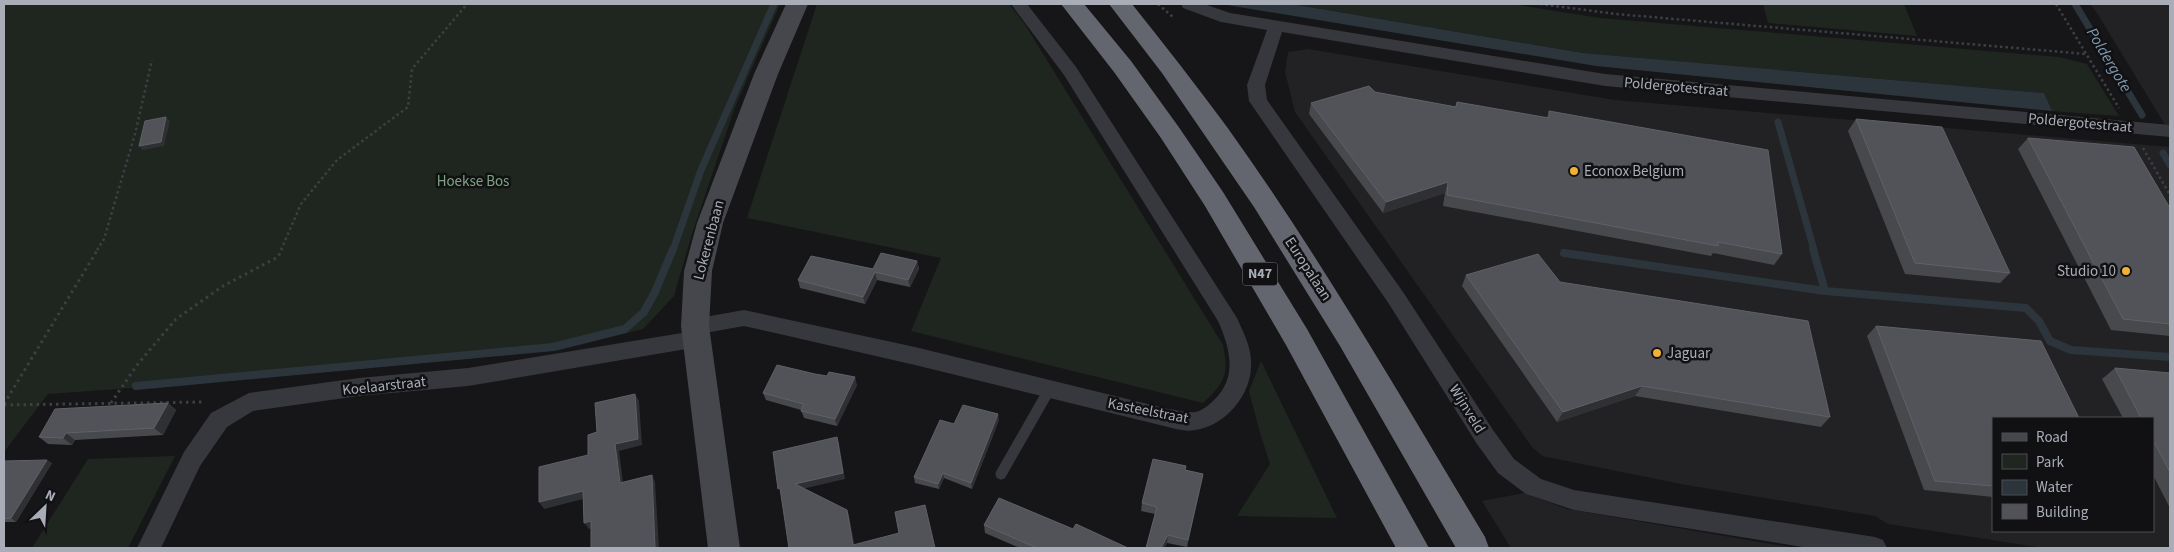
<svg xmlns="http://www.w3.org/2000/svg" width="2174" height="552" font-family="'Source Sans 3',sans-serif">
  <rect width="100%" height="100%" fill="#161618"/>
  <path fill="#222225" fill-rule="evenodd" d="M2090,4H2170V133L2097,13Z
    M1308,49L1615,100L2170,147V548H2044L1888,524L1875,516L1686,485L1542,456L1532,447L1295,112L1285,72L1288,52ZM1993,418H2153V531H1993Z
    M1524,493L1567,509L1795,548H1511L1482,501Z"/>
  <path fill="#1e261f" d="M4,4H780L735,107L692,234L674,296L643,329L560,350L216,382L48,394L4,452Z
    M817,4H1009L1024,23L1223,345C1229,376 1225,382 1203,403L911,331L941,258L747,218Z
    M1291,4H1511L1600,18L2059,57L2087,64L2119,116L2052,111L2043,93L1583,53Z
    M1763,4H1904L1917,36L1768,23Z
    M1261,361L1337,518L1237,516L1270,464L1260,433L1249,391Z
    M175,456L128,548H32L88,459Z"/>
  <path fill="#2c353c" d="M1228,4H1291L1583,53L2044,93L2052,111L1596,66L1227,5Z"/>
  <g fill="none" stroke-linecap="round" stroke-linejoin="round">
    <path stroke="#2c353c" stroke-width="7" d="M2075,4L2142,115
      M1778,122L1814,250
      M2163,153L2170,165
      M673,250L701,170L774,4"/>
    <path stroke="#2c353c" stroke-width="8" d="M1813,249L1825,291
      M1564,253L1825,291L2026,308L2039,321L2050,341L2071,350L2170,357
      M136,386L553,347L625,329L644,312L655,292L673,249"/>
    <path stroke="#3d3f44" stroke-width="2.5" stroke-dasharray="2.5 3" stroke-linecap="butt" d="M1158,4L1174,18
      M1540,4L1616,14L2086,54
      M2056,4L2119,108
      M2143,148L2170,195
      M97,250L104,239L135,134L152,60
      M281,250L301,204L337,160L408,107L412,69L467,4"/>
    <path stroke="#3d3f44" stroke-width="3" stroke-dasharray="2.5 4" stroke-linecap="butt" d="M111,403L137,365L176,319L223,286L278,257L282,249
      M4,404L98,249
      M4,405L203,402"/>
    <path stroke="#37383d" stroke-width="11" d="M1001,474L1049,390"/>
    <path fill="#37383d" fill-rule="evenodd" d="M1011,4H1027L1076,67L1237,318C1243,332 1251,346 1251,362C1253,393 1226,426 1195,430C1186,432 1177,429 1168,427L915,365L744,326L705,333L708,339L705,345L698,347L468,386L359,396L253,411L227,427L200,466L161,548H137L184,452L211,413L249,393L359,378L468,368L688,332L685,326L688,320L744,310L915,347L1168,409C1177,410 1186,413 1195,412C1202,411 1209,405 1214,400C1238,377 1230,348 1218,321L1064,75Z
      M1181,4H1204L1230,13L1605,74L2170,125V137L1605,86L1282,32L1265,85L1267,100L1403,292L1493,430L1514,459L1541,479L1574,490L1875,537L1883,540L1887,548H1809L1574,510L1526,494L1498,473L1477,444L1389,304L1249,101L1247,85L1267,30L1221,22L1183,8Z"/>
    <path fill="#45474d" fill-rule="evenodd" d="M786,4H808L778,74L723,223L712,271L709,326L740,548H708L681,326L684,271L697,223L754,74Z"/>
    <path fill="#63666e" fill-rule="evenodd" d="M1061,4H1084L1131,61L1178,126L1223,192L1307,329L1429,548H1396L1286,345L1205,206L1161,138L1114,72Z
      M1109,4H1132C1164,44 1196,85 1227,127C1321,258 1402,399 1485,537L1489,548H1456L1340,346L1254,207L1162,73Z"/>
  </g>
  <path fill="#47494d" d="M1375,92L1455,107L1457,102L1547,118L1549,111L1782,254L1774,265L1713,253L1711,256L1443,206L1445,193L1383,213L1309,114L1311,103Z
    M1856,119L2010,273L2000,283L1905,274L1848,131Z
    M2028,138L2170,208V336L2111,330L2018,149Z
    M917,261L919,269L910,287L877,280L865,304L800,288L798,280L873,269Z
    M1466,275L1560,282L1830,417L1821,427L1635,396L1557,422L1462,286Z
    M1876,326L1993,418V497L1924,490L1867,336Z
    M2115,368L2170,373V508L2153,475V418H2123L2102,379Z
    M857,385L837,426L804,418L801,410L766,400L763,393Z
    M168,403L176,410L163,435L75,440L72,445L48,444L39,437Z
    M999,420L972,489L944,478L939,489L915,483L914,477L954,424Z
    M4,461L52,463L16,522H4Z
    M1185,470L1203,474L1187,547L1167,543L1164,548H1146L1155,514L1141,511L1142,503Z
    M984,525L1073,529L1128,548H1020L985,533Z"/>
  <path fill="#2f3033" d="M166,117L170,121L164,146L143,150L139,146Z
    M1448,182L1445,193L1383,213L1386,202Z
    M917,261L919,269L910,287L908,280Z
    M875,272L877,280L865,304L863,297Z
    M855,377L857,385L837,426L835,419Z
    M1642,386L1635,396L1557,422L1563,412Z
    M635,394L639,401L642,445L619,451L624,490L620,483L615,444Z
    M168,403L176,410L163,435L154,428Z
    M998,414L999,420L972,489L971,483Z
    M66,433L75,440L72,445L63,438Z
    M837,437L839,443L845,479L798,490L795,484Z
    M47,460L52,463L16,522L11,518Z
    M943,473L944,478L939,489L938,484Z
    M1203,474L1202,482L1187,547L1188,540Z
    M652,475L655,482L659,548H655Z
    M583,491L587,498L544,509L539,502Z
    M847,510L849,515L855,548L853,545Z
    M591,521L595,527L589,529L584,523Z
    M1168,535L1167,543L1164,548H1161Z"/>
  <path fill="#525359" stroke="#5f6168" d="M1369,86L1375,92L1456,107L1457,102L1549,118V111L1768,150L1782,254L1718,242V246L1447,195L1448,182L1386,202L1311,103Z
    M166,117L161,142L139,146L145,121Z
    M1856,119L1942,127L2010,273L1915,263Z
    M2028,138L2134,147L2170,208V324L2123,319Z
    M881,253L917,261L908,280L875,272L863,297L798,280L811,256L873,269Z
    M1538,254L1560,282L1808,321L1830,417L1642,386L1563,412L1466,275Z
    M1876,326L2041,341L2079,418H1993V486L1935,481Z
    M777,365L815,374L827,376L829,372L855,377L835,419L801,411L804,404L763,393Z
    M2115,368L2170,373V472L2153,440V418H2141Z
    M635,394L638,439L615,444L620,483L652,475L655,548H591V521L584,523L583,491L539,502V467L588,455V435L597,432L595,403Z
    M168,403L154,428L66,433L63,438L39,437L55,409Z
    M963,405L998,414L971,483L943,473L938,484L914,477L940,420L954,424Z
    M837,437L843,473L795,484L847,510L853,545L899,533L895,512L925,505L935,548H789L780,488L778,489L773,452Z
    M1153,459L1186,466L1185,470L1203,474L1188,540L1168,535L1161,548H1146L1157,507L1142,503Z
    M47,460L11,518L4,519V461Z
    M999,498L1073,529L1076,524L1128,548H1037L984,525Z"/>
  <g fill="#f2b134" stroke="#111113" stroke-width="2">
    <circle cx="1574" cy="171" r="5"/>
    <circle cx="2126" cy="271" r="5"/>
    <circle cx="1657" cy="353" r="5"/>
  </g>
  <g text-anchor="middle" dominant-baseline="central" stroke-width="5" stroke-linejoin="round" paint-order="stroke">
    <rect fill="#111113" stroke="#7b7e86" stroke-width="1" x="1242.5" y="262.5" width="35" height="23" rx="4"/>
    <g font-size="14" font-weight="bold" fill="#a8adb8">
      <text x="1260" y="274">N47</text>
    </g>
    <g font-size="15" fill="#a8adb8" stroke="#111113">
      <text transform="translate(1676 87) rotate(5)">Poldergotestraat</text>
      <text transform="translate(2080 123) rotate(5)">Poldergotestraat</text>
      <text transform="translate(709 240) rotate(-75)">Lokerenbaan</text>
      <text transform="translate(1308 269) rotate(57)">Europalaan</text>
      <text transform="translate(384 386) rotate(-6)">Koelaarstraat</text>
      <text transform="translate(1467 409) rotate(58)">Wijnveld</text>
      <text transform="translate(1148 411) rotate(11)">Kasteelstraat</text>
    </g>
    <g font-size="15" fill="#a8adb8" stroke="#111113" text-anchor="start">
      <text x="1584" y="171">Econox Belgium</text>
      <text x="2116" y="271" text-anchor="end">Studio 10</text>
      <text x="1667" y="353">Jaguar</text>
    </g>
    <g font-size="15" fill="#7fa381" stroke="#111113">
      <text x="473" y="181">Hoekse Bos</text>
    </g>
    <g font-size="16" font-style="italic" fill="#7f9bb3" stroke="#111113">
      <text transform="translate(2109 60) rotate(59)">Poldergote</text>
    </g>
  </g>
  <rect width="2174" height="552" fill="none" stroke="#a8adb8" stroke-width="10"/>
  <rect x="1992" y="417" width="162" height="115" fill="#111113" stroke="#4d4f55"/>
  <rect x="2002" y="433" width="25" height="8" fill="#45474d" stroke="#4d4f55"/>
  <text x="2036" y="442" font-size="15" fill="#a8adb8">Road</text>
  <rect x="2002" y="454" width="25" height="15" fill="#1e261f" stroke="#4d4f55"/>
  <text x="2036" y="467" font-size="15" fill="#a8adb8">Park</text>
  <rect x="2002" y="480" width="25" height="15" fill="#2c353c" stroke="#4d4f55"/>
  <text x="2036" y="492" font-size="15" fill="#a8adb8">Water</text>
  <rect x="2002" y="504" width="25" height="15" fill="#525359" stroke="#4d4f55"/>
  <text x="2036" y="517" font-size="15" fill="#a8adb8">Building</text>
  <g transform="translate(45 507) rotate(25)" stroke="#111113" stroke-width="4" paint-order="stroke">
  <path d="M0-4L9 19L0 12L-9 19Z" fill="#a8adb8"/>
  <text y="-8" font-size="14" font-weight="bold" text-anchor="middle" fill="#a8adb8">N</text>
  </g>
</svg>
